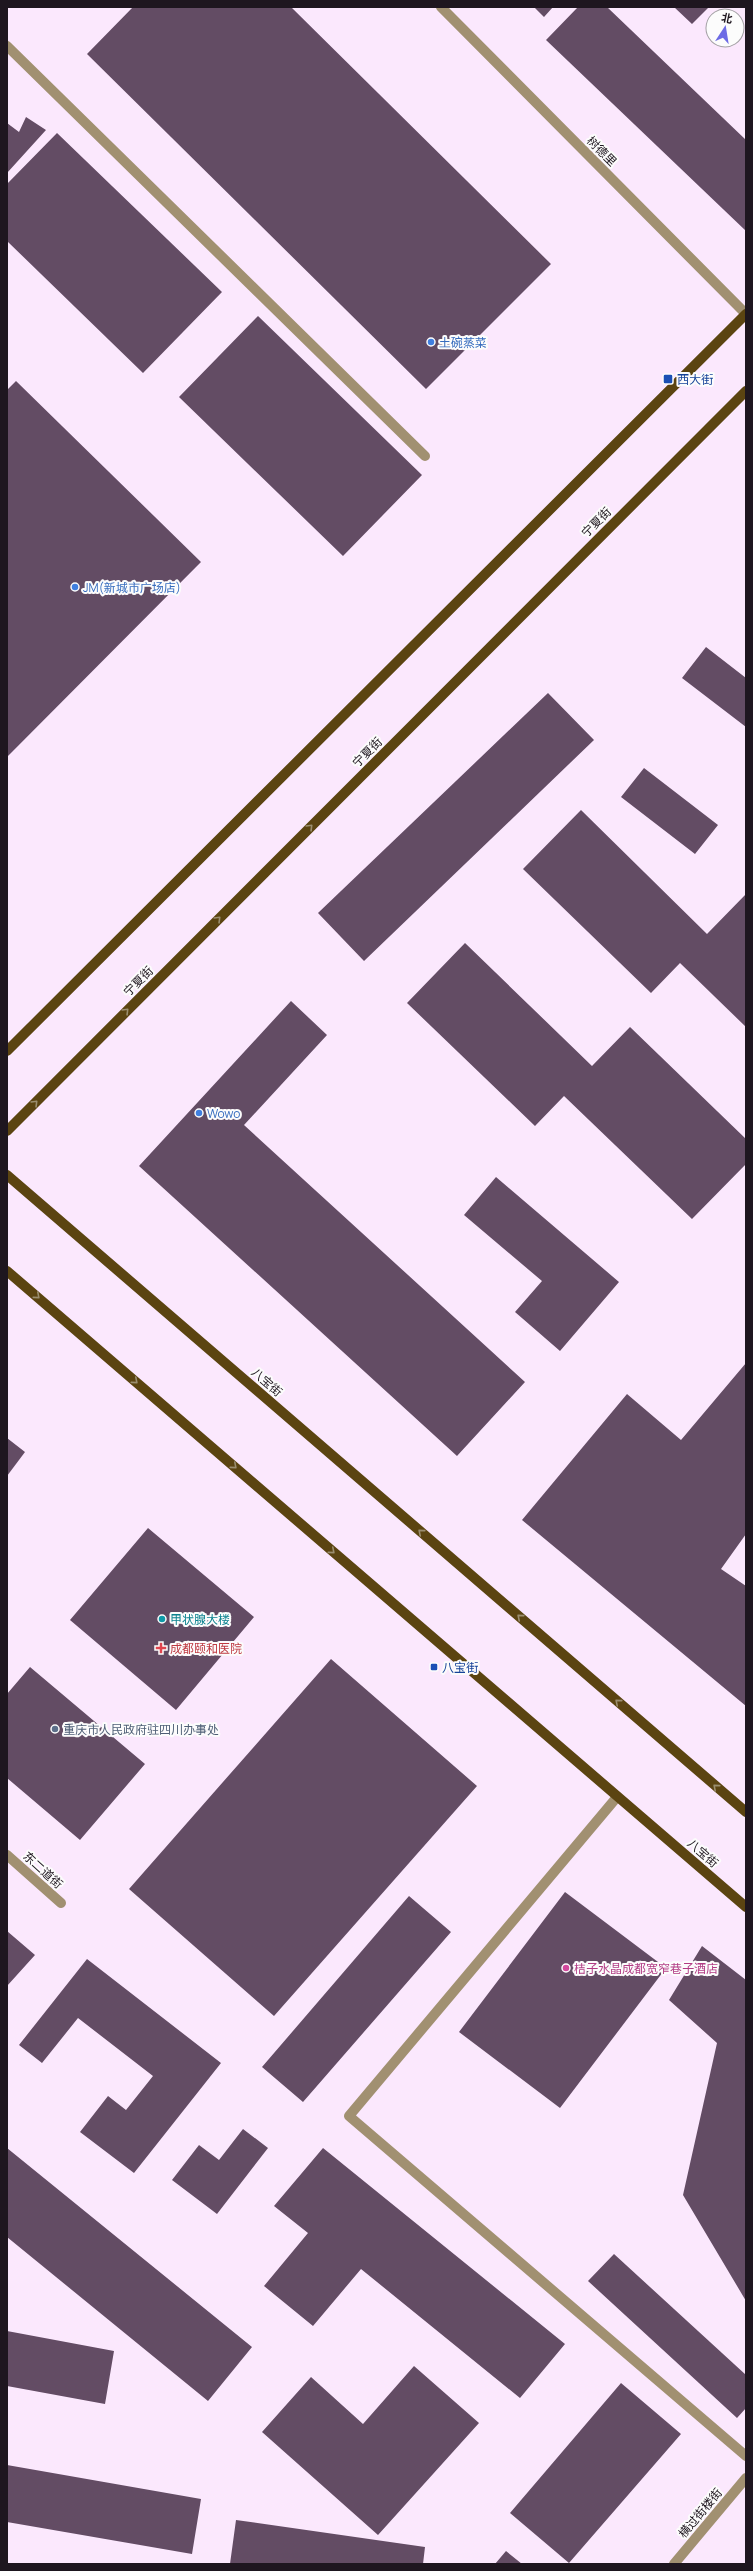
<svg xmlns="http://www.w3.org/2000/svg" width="753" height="2571" font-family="Manrope,'Noto Sans SC',sans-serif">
  <rect width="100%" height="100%" fill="#fbe8fd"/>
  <path fill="#634c64" d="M133,7H291L551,264L426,389L87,54Z
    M534,7H553L544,17Z
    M578,7H607L746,140V231L546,40Z
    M674,7H709L692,24Z
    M26,117L46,130L7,173V123L19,132Z
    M57,133L222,292L143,373L7,241V184Z
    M258,316L422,475L343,556L179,397Z
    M16,381L201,562L7,757V390Z
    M706,647L746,678V727L682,678Z
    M548,693L594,740L364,961L318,913Z
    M644,768L718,825L695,854L621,797Z
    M581,810L707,934L746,894V1027L680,963L651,993L523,869Z
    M465,943L592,1066L630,1027L746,1139V1164L692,1219L564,1096L535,1126L407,1003Z
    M291,1001L327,1035L244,1125L525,1382L457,1456L139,1166Z
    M496,1177L619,1282L560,1351L515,1312L542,1281L464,1215Z
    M746,1363V1534L721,1569L746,1586V1706L522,1520L627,1394L681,1440Z
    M7,1438L25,1452L7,1476Z
    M148,1528L254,1617L176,1710L70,1620Z
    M331,1659L477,1786L274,2016L129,1889Z
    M30,1667L145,1764L80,1840L7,1778V1694Z
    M565,1892L666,1968L560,2108L459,2032Z
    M409,1896L451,1932L303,2102L262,2067Z
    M7,1931L35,1955L7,1986Z
    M702,1946L746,1980V2301L683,2195L717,2043L669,2000Z
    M87,1959L221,2063L134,2173L80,2132L108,2096L126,2110L153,2076L78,2018L42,2063L19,2045Z
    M243,2129L268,2148L217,2214L172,2180L199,2145L219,2160Z
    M7,2148L252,2347L208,2401L7,2237Z
    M323,2148L565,2344L520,2398L361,2269L313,2326L264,2286L308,2233L274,2206Z
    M614,2254L746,2375V2408L737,2418L588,2281Z
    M7,2331L114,2351L105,2404L7,2386Z
    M414,2366L479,2423L378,2535L262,2432L311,2377L363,2424Z
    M621,2383L681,2434L569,2563L510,2513Z
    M7,2465L201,2499L192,2554L7,2522Z
    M236,2520L425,2547L423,2564H230Z
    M506,2551L522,2564H495Z"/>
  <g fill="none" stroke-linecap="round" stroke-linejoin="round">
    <path stroke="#a19071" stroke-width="10" d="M441,7L746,314
      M7,46L425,456
      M617,1797L349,2116L746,2456
      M7,1855L61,1903
      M674,2564L746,2478"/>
    <path stroke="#5b4411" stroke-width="10" d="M7,1051L746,314
      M7,1131L746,391
      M7,1175L746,1812
      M7,1271L746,1907"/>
  </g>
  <defs><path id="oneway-chevron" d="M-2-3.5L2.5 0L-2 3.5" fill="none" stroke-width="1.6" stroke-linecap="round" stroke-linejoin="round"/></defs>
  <g stroke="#9b8e6f">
    <use href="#oneway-chevron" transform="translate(310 827) rotate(-45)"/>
    <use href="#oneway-chevron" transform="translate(218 919) rotate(-45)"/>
    <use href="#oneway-chevron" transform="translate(126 1011) rotate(-45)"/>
    <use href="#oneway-chevron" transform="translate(35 1103) rotate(-45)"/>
    <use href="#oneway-chevron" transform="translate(37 1296) rotate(41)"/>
    <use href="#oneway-chevron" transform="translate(135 1381) rotate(41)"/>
    <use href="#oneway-chevron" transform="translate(234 1466) rotate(41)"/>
    <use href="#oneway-chevron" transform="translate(421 1532) rotate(-139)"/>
    <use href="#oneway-chevron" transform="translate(332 1551) rotate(41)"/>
    <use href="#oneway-chevron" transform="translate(520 1617) rotate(-139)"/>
    <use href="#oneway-chevron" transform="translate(618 1702) rotate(-139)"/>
    <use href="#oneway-chevron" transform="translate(716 1787) rotate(-139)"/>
  </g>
  <g fill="#3f7fe0" stroke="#fcfcfc" stroke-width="1.5">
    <circle cx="431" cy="342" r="4"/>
    <circle cx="75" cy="587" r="4"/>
    <circle cx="199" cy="1113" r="4"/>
  </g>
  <g fill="#1a4fb4" stroke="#fcfcfc" stroke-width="1.5">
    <rect x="663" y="374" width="10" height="10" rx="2"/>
    <rect x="430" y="1663" width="8" height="8" rx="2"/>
  </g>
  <circle fill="#0f9aa8" stroke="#fcfcfc" stroke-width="1.5" cx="162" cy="1619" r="4"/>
  <path fill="#e0444e" stroke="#fcfcfc" stroke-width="1.5" d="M159 1642h4v4h4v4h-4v4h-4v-4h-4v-4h4z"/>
  <circle fill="#5c6f8a" stroke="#fcfcfc" stroke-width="1.5" cx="55" cy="1729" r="4"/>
  <circle fill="#d1479c" stroke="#fcfcfc" stroke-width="1.5" cx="566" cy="1968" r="4"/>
  <g text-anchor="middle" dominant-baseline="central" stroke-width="4" stroke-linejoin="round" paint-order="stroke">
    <g font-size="12" fill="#1e161f" stroke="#fcfcfc">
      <text transform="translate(602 151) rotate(45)">树德里</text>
      <text transform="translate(596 522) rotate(-45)">宁夏街</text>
      <text transform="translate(367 752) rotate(-45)">宁夏街</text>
      <text transform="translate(138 981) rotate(-45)">宁夏街</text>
      <text transform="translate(267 1382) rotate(41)">八宝街</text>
      <text transform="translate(703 1853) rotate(41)">八宝街</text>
      <text transform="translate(43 1870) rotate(42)">东二道街</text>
      <text transform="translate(700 2513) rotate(-50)">横过街楼街</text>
    </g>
    <g font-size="12" fill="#366cbe" stroke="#fcfcfc" text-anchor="start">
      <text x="439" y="342">土碗蒸菜</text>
      <text x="83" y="587">JM(新城市广场店)</text>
      <text x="207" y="1113">Wowo</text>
    </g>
    <g font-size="12" fill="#164399" stroke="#fcfcfc" text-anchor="start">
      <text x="677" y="379">西大街</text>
      <text x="442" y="1667">八宝街</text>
    </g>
    <g font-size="12" fill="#0d838f" stroke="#fcfcfc" text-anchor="start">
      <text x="170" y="1619">甲状腺大楼</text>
    </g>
    <g font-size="12" fill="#be3a42" stroke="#fcfcfc" text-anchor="start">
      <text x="170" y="1648">成都颐和医院</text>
    </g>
    <g font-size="12" fill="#4e5e75" stroke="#fcfcfc" text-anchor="start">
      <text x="63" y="1729">重庆市人民政府驻四川办事处</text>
    </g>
    <g font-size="12" fill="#b23c85" stroke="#fcfcfc" text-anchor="start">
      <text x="574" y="1968">桔子水晶成都宽窄巷子酒店</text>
    </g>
  </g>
  <rect width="753" height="2571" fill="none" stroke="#1e161f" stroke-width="16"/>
  <g transform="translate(725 28) rotate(12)"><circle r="19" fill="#fcfcfc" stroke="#a3a0a4"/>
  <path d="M0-3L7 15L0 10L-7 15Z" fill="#6d6be5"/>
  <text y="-6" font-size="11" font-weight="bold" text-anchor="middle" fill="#1e161f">北</text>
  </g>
</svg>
